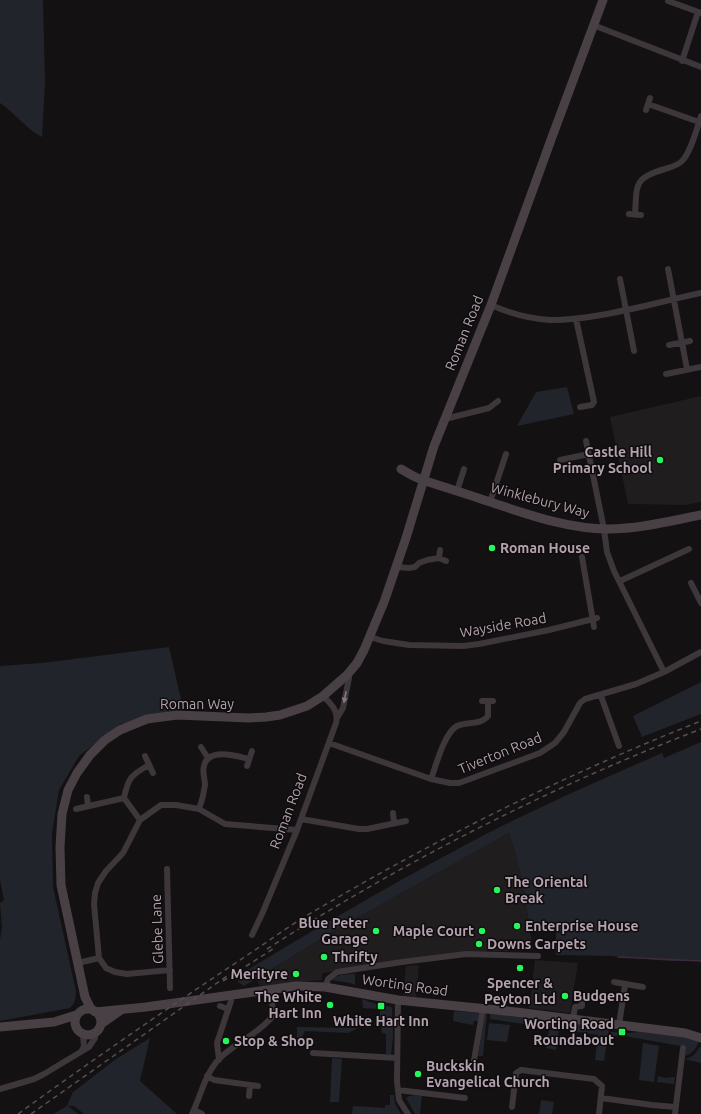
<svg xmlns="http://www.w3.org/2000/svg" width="701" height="1114" font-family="Ubuntu,sans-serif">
  <rect width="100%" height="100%" fill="#131112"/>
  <path fill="#201d1e" d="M701,396V502L685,505L628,504L610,417Z
    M509,833L516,855L524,890L533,950L467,952L442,956L322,973V980L260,986L256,979L339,928Z
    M535,960L578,963L570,1013L529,1008Z
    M419,965L416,997L403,995L406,966Z"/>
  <path fill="#22242b" d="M0,0H43L45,82L42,137C26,129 15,113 0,103Z
    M567,387L574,414L517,426L536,392Z
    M169,647L183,708L121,724L79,756L59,790L52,833L53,887L76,991C76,998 75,1003 70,1008L0,1021V940L2,927L0,903L4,900L0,880V666L42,663Z
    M701,682V714L642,737L633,716Z
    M701,742V961H669L611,956L556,955V929H530L524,890L516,855L509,833L339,928L244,986L238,982L239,975C320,926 402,878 486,834C543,805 603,779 662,753L664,758Z
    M355,974V985L350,983L331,980C337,974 348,974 355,974Z
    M362,999L376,1004L392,1007L393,1037L391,1055L386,1054V1034L382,1033L380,1022V1009L363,1008Z
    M454,1011L480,1013V1021H474L473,1025L453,1021Z
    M485,1014H487L483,1056H478Z
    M490,1014L499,1015V1014L598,1025L609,1029L604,1061L595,1060L598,1035L490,1019Z
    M489,1023L510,1025L507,1042L487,1040Z
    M297,1027L358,1028L348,1033L305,1031L298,1046L297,1045Z
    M549,1030L559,1031L556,1050L546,1048Z
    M611,1032L628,1033L639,1032L688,1037L699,1041C696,1048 694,1053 685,1056L686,1047L625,1036H611Z
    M150,1038L140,1081L177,1114H84L74,1106H68L78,1114H53L67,1106L73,1092L81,1086L116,1059Z
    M643,1043L659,1046L654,1082L639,1080Z
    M700,1047H701V1063L684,1059C693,1058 695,1053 700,1047Z
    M332,1058L342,1059L339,1102H330Z
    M658,1076L665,1078L675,1077L674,1084L657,1082Z
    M390,1095H394L395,1104L401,1114H352L353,1106L385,1108V1105H390Z
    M416,1095L422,1096L420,1114H415L406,1098L409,1096Z
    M541,1100L554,1102L552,1114H539Z"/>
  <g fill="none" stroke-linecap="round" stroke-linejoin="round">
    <path stroke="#3c2b3b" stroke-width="1.5" d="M618,957L701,961"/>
    <path stroke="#3d363a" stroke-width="6" d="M668,1L701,13
      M593,25L701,67
      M682,61L698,12
      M648,104L699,122
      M646,110L650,98
      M629,214L641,215
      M635,215C637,185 633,178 665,169C671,167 677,166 682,161C691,152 697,128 701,116
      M668,269L687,369
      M620,279L634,351
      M491,305C509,313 530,319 550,320C598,320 653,303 701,293
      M576,319L594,402L592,405L580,407
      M669,345L690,341
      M666,374L701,367
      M445,417L449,418L489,408L498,401
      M586,441L604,529L607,552L614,571L664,672
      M560,460L589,454
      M457,491L464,469
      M490,502L506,454
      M440,550L439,558L446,561
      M582,557L594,627
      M397,567L409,568L415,567L419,563L427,560L439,558
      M620,581L689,549
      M691,583L701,603
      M370,637L383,641L409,645L463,646L479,644L549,630L597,618
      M601,696L619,746
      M482,701H493
      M337,718L343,708L349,678L347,675
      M329,743L431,779L450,783H459L540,753L555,743L564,732L580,703L585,699L636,684L664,672L701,652
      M201,747L208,758
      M145,756L153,773
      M247,766L252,751
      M431,779C436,766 444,733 457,726C467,721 480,726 488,716V701
      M87,797L88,806
      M76,809L124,798
      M199,809C202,801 204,793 205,785C205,779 202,771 204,766C208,747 237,756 249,759
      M393,813L394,823
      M301,819L359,829H367L406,821
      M140,820L124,798C128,778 131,775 149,765
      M167,869L170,988
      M252,935L262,914L297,830L336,723C339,711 331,704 323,696
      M78,963L99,958
      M170,970L127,974L115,972L106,968L99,958L94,904L95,893L98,883L106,871L123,853L140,820L161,805H176L199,809L225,824L297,830
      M614,982L643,987
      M325,987L328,979L337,972L402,962L466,954L538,956
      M398,1000L397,1081L399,1100L408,1114
      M220,1006L228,1009
      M573,1019L575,1007L582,1006V1003
      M619,1025L625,985
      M82,1050L84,1047L83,1034
      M313,1053L397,1058
      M219,1060L217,1043L231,1001
      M474,1060L483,1009
      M207,1076L214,1080L258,1086
      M0,1089L34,1079L44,1074L89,1047L95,1038V1032
      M398,1090L465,1098
      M249,1096L250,1085
      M601,1098L652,1105L675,1107
      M512,1107L516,1073L521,1070L594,1079L602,1086L599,1114
      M194,1110L202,1114
      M192,1114C201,1095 205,1074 219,1059C235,1043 258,1034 272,1017L273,1013L271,989
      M675,1114L683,1048"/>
    <path stroke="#484045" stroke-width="9" d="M401,469C408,473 415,478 423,480C443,487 464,493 484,500C524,513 566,529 608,529C639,529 670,521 701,515
      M91,1009L85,997L61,885L60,847L62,814L68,790L77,773L90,755L105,740L120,730L147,719L177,715L249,718L266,717L280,715L307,706L323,696L347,675L357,663L364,650L384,602L406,538L434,446L491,305L552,137L603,0
      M75 1022a13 13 0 1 1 26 0a13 13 0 1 1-26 0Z
      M95,1012L146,1007L296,986L325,987L398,1000L516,1012L685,1033L701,1038
      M101,1024L121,1010
      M0,1027L54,1022L76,1015"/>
    <path stroke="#574e54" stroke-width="1.5" stroke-dasharray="5 4" stroke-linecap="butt" d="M267,949C403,862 550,787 701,729
      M223,981L273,949
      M18,1114C91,1061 165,1010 240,960C262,946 283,930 306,916C432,841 564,775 701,721
      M31,1114L227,976"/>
  </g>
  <defs><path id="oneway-solid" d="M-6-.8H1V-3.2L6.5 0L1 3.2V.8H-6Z"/></defs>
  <use fill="#847780" href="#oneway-solid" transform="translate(345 697) rotate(101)"/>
  <g fill="#27f55c" stroke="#0e0c0d" stroke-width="1.5">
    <circle cx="660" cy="460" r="4"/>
    <circle cx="492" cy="548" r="4"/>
    <circle cx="497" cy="890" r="4"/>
    <circle cx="517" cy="926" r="4"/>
    <circle cx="376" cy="931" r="4"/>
    <circle cx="482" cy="931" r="4"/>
    <circle cx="479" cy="944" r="4"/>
    <circle cx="324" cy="957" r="4"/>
    <circle cx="520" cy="968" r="4"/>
    <circle cx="296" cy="974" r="4"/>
    <circle cx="565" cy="996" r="4"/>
    <circle cx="330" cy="1005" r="4"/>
    <rect x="377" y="1002" width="8" height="8" rx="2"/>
    <rect x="618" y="1028" width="8" height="8" rx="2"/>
    <circle cx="226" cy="1041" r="4"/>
    <circle cx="418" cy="1074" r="4"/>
  </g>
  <g text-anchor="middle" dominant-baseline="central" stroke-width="3" stroke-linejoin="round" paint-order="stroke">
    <g font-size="14" fill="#b4a2af" stroke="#0e0c0d">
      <text transform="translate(464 333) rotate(-68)">Roman Road</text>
      <text transform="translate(540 500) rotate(15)">Winklebury Way</text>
      <text transform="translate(503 625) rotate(-10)">Wayside Road</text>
      <text x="197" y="704">Roman Way</text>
      <text transform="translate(500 753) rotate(-22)">Tiverton Road</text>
      <text transform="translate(288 811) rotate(-69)">Roman Road</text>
      <text transform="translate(157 929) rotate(-92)">Glebe Lane</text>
      <text transform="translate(405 985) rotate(8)">Worting Road</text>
    </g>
    <g font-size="14" font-weight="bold" fill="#b4a2af" stroke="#0e0c0d" text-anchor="start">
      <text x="652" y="452" text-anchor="end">Castle Hill<tspan x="652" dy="16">Primary School</tspan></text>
      <text x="500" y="548">Roman House</text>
      <text x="505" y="882">The Oriental<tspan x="505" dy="16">Break</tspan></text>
      <text x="368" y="923" text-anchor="end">Blue Peter<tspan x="368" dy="16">Garage</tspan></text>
      <text x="525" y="926">Enterprise House</text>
      <text x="474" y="931" text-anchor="end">Maple Court</text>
      <text x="487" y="944">Downs Carpets</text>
      <text x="332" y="957">Thrifty</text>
      <text x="288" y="974" text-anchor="end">Merityre</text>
      <text x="520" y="983" text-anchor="middle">Spencer &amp;<tspan x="520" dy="16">Peyton Ltd</tspan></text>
      <text x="573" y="996">Budgens</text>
      <text x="322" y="997" text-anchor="end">The White<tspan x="322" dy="16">Hart Inn</tspan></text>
      <text x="381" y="1021" text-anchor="middle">White Hart Inn</text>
      <text x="614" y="1024" text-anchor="end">Worting Road<tspan x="614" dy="16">Roundabout</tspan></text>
      <text x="234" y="1041">Stop &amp; Shop</text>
      <text x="426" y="1066">Buckskin<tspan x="426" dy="16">Evangelical Church</tspan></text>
    </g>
  </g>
</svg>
